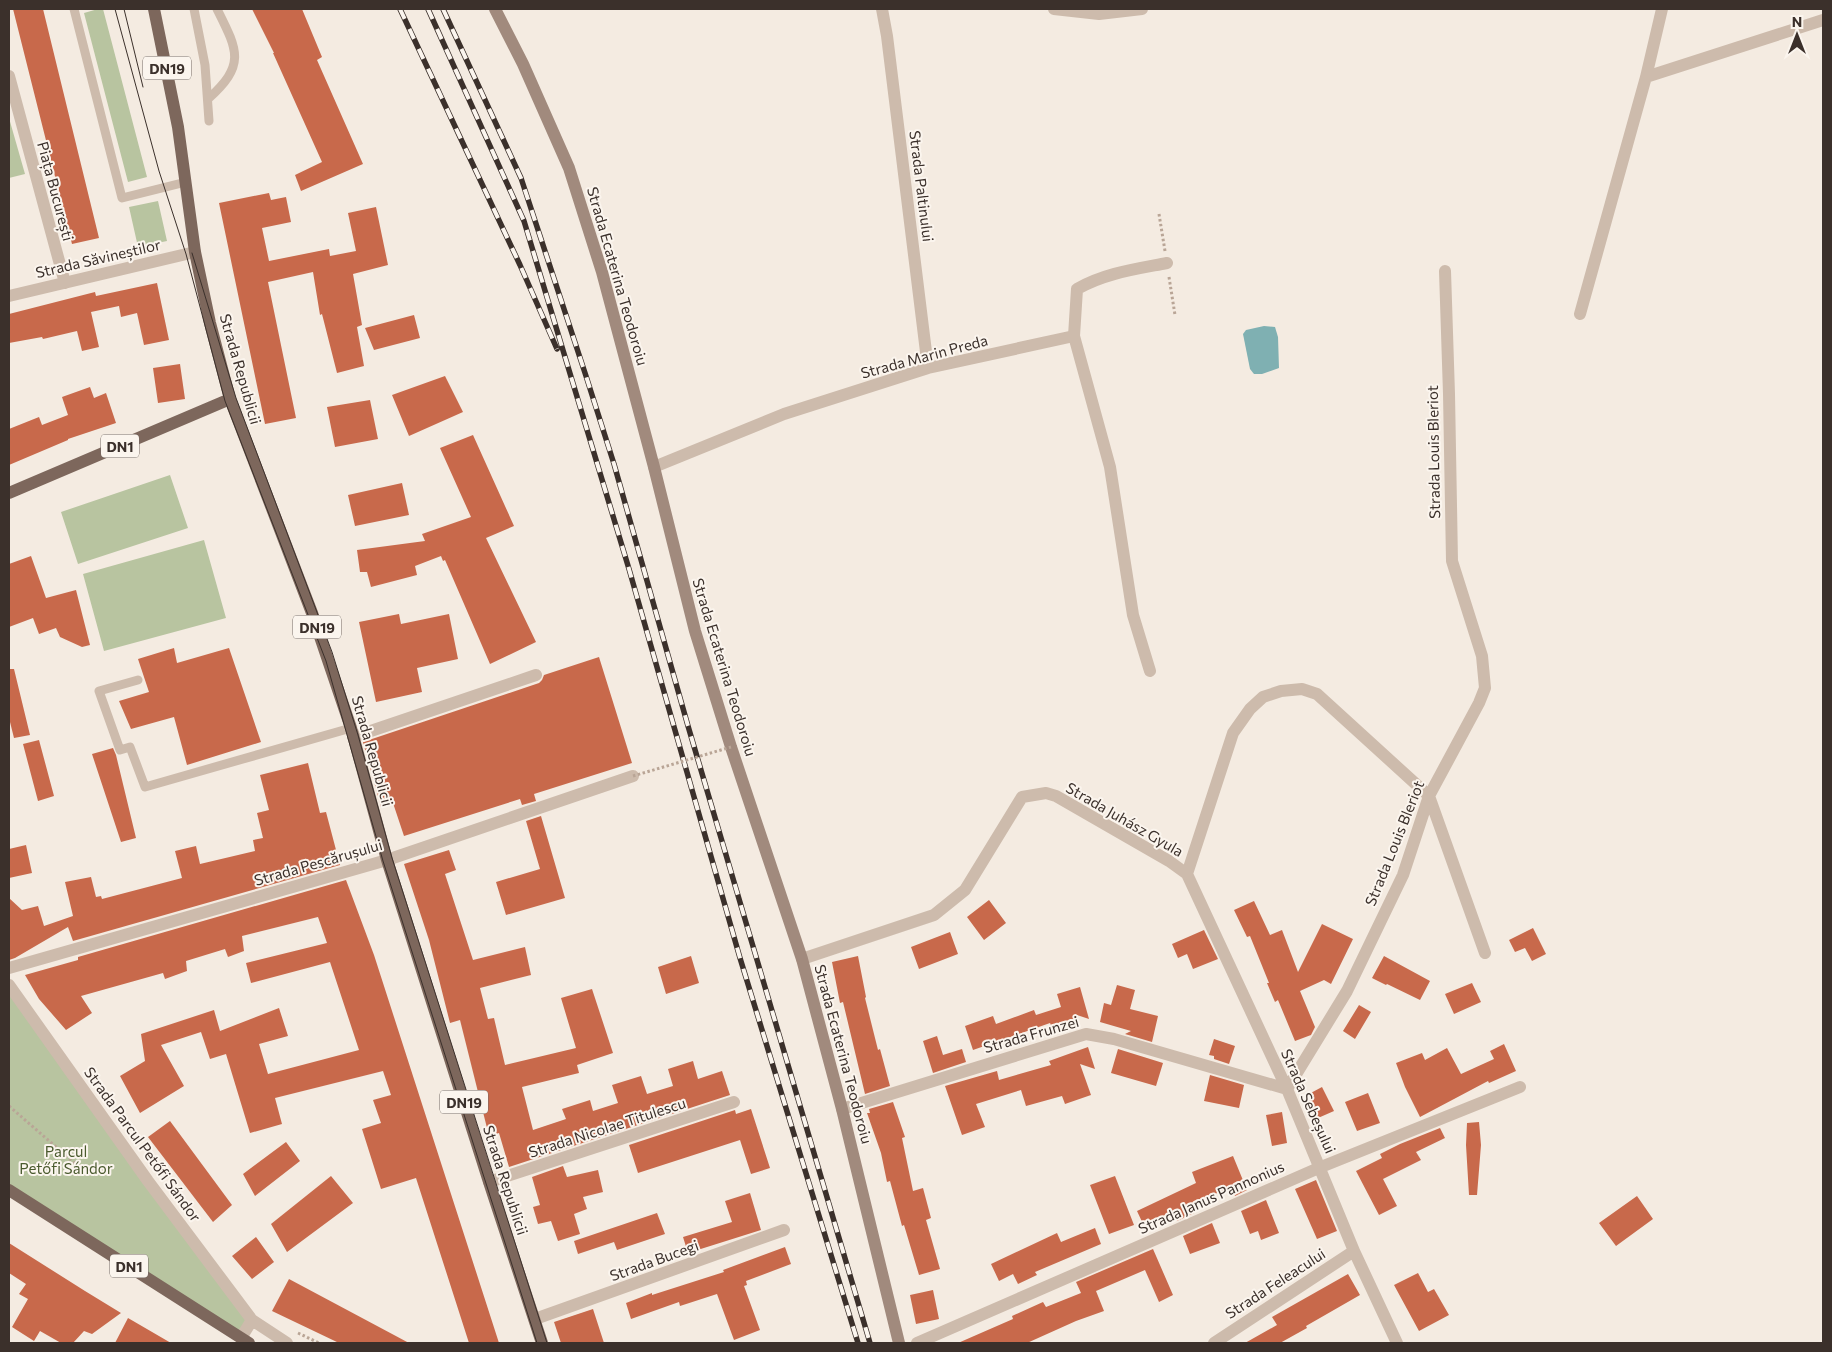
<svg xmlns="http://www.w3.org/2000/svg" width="1832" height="1352" font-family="Commissioner,sans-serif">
  <rect width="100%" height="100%" fill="#f4ebe1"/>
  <path fill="#b8c4a0" d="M98,9H103L147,177L128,182L84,13Z
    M9,118L25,174L9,178Z
    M158,201L167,241L138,247L129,207Z
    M170,475L188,528L78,564L61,512Z
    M204,540L226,618L104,651L83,574Z
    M9,984L252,1320L241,1338L9,1191Z"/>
  <path fill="#7fb0b2" d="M1264,326L1275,327L1278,337L1279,368L1262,374H1254L1250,369L1243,334L1246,330Z"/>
  <path fill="#c8694b" d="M13,9H43L99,238L72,244Z
    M252,9H302L322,57L317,60L363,164L301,191L295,175L322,162L273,53H274Z
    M269,193L271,200L286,197L291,222L262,228L269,261L329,249L330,256L356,251L348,213L376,207L388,265L353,274L362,325L357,327L364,366L337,373L322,314L320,315L313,272L268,282L296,418L265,424L219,203Z
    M157,283L169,340L144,345L137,313L121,317L119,306L91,312L99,347L82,351L77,331L43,339L42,337L9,343V314L95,292L96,296Z
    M414,315L420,338L374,350L365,328Z
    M180,364L185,399L158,403L153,368Z
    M445,376L463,412L409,436L392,395Z
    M90,387L94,398L106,393L116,423L68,439V440L9,465V429L39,417L42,425L68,415L62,397Z
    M370,400L378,439L335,447L327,407Z
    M473,435L514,526L486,538L536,642L490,664L445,560L443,561L441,556L415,566L417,575L371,587L367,572H360L357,550L425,541L422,534L471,517L440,448Z
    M402,483L409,515L355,526L348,495Z
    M31,556L46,598L76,590L90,645L82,647L60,637L56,628L39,634L33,618L9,627V564Z
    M399,614L401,624L449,614L458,659L417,668L422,692L376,702L359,622Z
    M174,648L177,663L229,648L261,742L187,765L174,717L131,729L119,701L149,692L138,659Z
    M599,657L632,763L534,794L536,801L522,805L520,799L404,836L393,803L381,807L363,742L539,683L542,680L544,675Z
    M9,669H14L30,735L14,738L9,718Z
    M39,740L54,796L38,801L23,744Z
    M113,748L116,755L136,838L121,842L92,754Z
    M308,763L320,813L326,812L340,865L73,941L68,927L15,958L9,960V898L22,910L38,906L44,926L73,916L65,882L91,877L96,897L101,896L102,899L182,878L175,851L196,846L200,864L255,851L253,840L263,838L257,813L269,810L260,775Z
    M541,816L565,898L506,915L496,882L540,869L526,821Z
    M26,845L32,873L9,878V849Z
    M449,850L456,870L445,874L473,960L525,947L531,975L480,988L488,1019L494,1018L505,1065L576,1048L561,998L592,989L613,1053L577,1065L579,1073L522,1087L533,1130L566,1119L562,1109L590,1100L593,1111L618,1103L612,1085L641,1076L647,1094L673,1086L668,1069L693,1061L698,1079L722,1071L730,1095L509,1167L499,1133L489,1136L460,1020L450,1023L429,940L404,864Z
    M346,880L374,955L499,1343H469L416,1178L381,1189L362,1129L381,1123L373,1100L391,1095L383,1071L275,1098L282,1124L250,1133L226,1054L210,1059L201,1032L161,1045L184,1086L140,1113L120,1076L145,1061L141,1034L214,1010L220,1031L279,1008L288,1036L259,1044L268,1074L359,1050L330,962L251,983L246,963L327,943L318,917L242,936L244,951L228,957L225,949L186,961L187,971L165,979L163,973L81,996L92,1013L66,1030L39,999L25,975L78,960V957Z
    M989,900L1006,923L984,940L967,917Z
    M1254,901L1270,935L1282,930L1298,972L1322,924L1353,939L1331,984L1324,980L1300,991L1315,1027L1311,1035L1295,1041L1278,1000L1275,1002L1267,983H1269L1250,936L1247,937L1234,910Z
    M1533,928L1546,954L1532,961L1525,948L1515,952L1509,940Z
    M1204,930L1218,959L1193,969L1187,954L1178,958L1172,944Z
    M950,932L958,954L919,969L911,947Z
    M691,956L699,983L666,994L658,967Z
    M858,956L866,997L865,998L878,1050L880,1049L890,1086L865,1094L843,1002L840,1003L832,962Z
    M1384,956L1430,981L1420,1000L1387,984L1386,985L1372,978Z
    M1472,983L1481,1002L1454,1014L1445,994Z
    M1117,985L1135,990L1130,1009L1158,1016L1152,1042L1125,1034L1131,1031L1100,1022L1104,1003L1111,1005Z
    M1080,987L1089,1019L1077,1015V1018L1051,1025L1050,1023L973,1050L965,1026L993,1016L996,1024L1034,1010L1036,1015L1061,1007L1057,994Z
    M1359,1005L1371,1012L1355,1039L1343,1031Z
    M937,1036L943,1055L962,1049L966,1062L933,1073L923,1041Z
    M1214,1039L1235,1046L1229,1064L1214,1059V1056L1209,1055Z
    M1504,1044L1516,1071L1489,1083L1488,1081L1420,1117L1405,1087L1396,1063L1422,1053L1425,1060L1447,1048L1461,1074L1494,1059L1490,1051Z
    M1088,1047L1095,1069L1080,1064L1091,1095L1065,1104L1062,1096L1026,1106L1021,1090L976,1104L985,1127L962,1135L945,1086L997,1071L999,1080L1051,1065L1049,1061Z
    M1118,1049L1163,1063L1156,1086L1111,1073Z
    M1210,1075L1244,1085L1239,1108L1204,1101Z
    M1322,1087L1334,1111L1318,1118L1307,1095Z
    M1368,1093L1380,1123L1357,1131L1345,1102Z
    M893,1102L905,1137L902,1138L913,1191L923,1188L931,1218L926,1220L940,1269L919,1275L904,1225L902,1226L890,1181L887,1182L881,1153L867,1113H870L869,1109Z
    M751,1109L770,1168L751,1174L740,1140L638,1173L629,1145L735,1110L736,1114Z
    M1282,1112L1287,1143L1272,1146L1266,1115Z
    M170,1121L232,1205L213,1222L148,1137Z
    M1479,1122L1481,1145L1477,1195H1469L1466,1145L1467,1123Z
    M1440,1128L1445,1138L1416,1152L1421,1160L1383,1179L1397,1206L1379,1215L1356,1171L1382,1158L1380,1154L1400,1144Z
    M286,1142L300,1161L255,1196L243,1174Z
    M1233,1156L1247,1190L1235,1196L1232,1187L1190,1204L1194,1213L1177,1221L1174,1212L1166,1216L1165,1215L1144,1226L1137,1211L1196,1183L1192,1172Z
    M563,1166L567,1177L598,1170L603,1192L583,1197L587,1209L574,1214L580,1234L558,1241L551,1221L538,1224L533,1207L540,1205L532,1177Z
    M331,1176L353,1203L287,1252L271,1224Z
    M1115,1176L1134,1225L1109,1234L1090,1185Z
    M1316,1180L1337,1231L1317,1239L1295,1189Z
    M750,1193L761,1230L688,1253L683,1237L732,1222L725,1201Z
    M1637,1196L1653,1219L1616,1246L1599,1223Z
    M1266,1200L1279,1233L1261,1240L1258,1231L1250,1234L1241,1211Z
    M657,1213L665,1234L617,1250L614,1242L578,1254L574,1241Z
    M1212,1223L1220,1243L1190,1254L1183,1236Z
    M1095,1228L1101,1244L1035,1272L1037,1275L1018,1284L1013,1274L999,1281L991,1264L1057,1233L1061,1242Z
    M256,1237L274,1262L252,1279L232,1256Z
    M9,1243L85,1291L121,1313L92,1334L84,1331L73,1343H61L40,1331L34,1341L12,1327L28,1299L19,1294L26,1284L9,1273Z
    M785,1247L791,1264L746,1281L747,1285L744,1286L760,1330L734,1340L717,1294L680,1306L679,1302L631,1319L626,1303L652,1293V1295L724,1272L723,1270Z
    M1153,1249L1173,1295L1159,1302L1145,1270L1096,1291L1104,1311L1076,1321L1027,1343H958L1013,1319L1012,1316L1043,1302L1046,1307L1081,1293L1076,1282Z
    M1418,1273L1428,1292L1434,1289L1449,1315L1419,1331L1394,1285Z
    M1348,1274L1360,1295L1306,1326L1307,1328L1280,1343H1245L1277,1325L1272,1317Z
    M289,1279L409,1343H339L272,1311Z
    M933,1290L939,1319L916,1324L910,1295Z
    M593,1309L604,1343H561L554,1322Z
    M128,1318L171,1343H115Z"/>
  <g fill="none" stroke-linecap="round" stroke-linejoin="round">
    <path stroke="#b9a596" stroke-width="3" stroke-dasharray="2.5 2.5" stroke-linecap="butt" d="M1159,214L1165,251
      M1169,277L1175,315
      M9,1106L86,1173
      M298,1333L319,1343"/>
    <path stroke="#cdbbac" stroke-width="9" d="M74,9L122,198L186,182
      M194,9L205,65L209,121
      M208,99C246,65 238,51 217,9
      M138,680L99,691L120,750L130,747L145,787L351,728"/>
    <path stroke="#cdbbac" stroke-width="12" d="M882,9L887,36L928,368
      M1054,9L1099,14L1142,9
      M9,76L65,283
      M1646,77L1823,20
      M9,296L195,252
      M1580,314L1646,77L1662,9
      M1074,336L1110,467L1133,615L1150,671
      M654,467L784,414L928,368L1074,336L1077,289C1105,273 1136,269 1167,263
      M353,737L536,675
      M1187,874L1287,1089L1354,1251L1397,1343
      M802,959L934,915L965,890L1022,797L1046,793L1056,796L1169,861L1187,874L1233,733L1250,709L1263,697L1281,691L1302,689L1317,694L1429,796L1485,953
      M9,968L387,860L633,776
      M9,985L148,1181L252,1320L241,1338
      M842,1109L1086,1034L1114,1039L1287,1089L1347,991L1403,875L1429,796L1479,703L1485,688L1482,656L1452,561L1449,394L1445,271
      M489,1182L734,1102
      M535,1319L784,1230
      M252,1320L287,1343
      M917,1343L1321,1167L1520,1087
      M1214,1343L1354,1251"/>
    <path stroke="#a18a7d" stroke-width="12" d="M495,9L523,64L569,168L602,272L654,467L695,631L731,747L802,959L842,1109L899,1343"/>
    <path stroke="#7d675c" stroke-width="12" d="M154,9L178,127L195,252L210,323L230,399L312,613L351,728L387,860L489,1182L542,1343
      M9,493L230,399
      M9,1190L249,1343"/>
    <path stroke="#3b302b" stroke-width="1" d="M115,9L159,171L186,254L225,401L326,661L383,861L537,1343
      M124,9L143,87
      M192,253L236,398L332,652L358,735L392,858L547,1343"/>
    <defs>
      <path id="rail" d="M400,9L520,265L557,349
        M428,9L524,221L629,569L740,958L858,1343
        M443,9L521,178L586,376L614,464L688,726L870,1343"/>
    </defs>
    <use href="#rail" stroke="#3b302b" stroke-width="5.5"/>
    <use href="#rail" stroke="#fbf5ee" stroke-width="4" stroke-dasharray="11" stroke-linecap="butt"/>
    <path stroke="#b9a596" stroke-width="3" stroke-dasharray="2.5 2.5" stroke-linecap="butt" d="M633,776L731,747"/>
  </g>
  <g text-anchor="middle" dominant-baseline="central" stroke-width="4" stroke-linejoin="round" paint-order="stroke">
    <g fill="#fbf5ee" stroke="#756b66" stroke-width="1">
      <rect x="143" y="56.5" width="48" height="23" rx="4"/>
      <rect x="101" y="434.5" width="38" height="23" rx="4"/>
      <rect x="293" y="615.5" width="48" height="23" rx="4"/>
      <rect x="440" y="1090.5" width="48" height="23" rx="4"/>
      <rect x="110" y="1254.5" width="38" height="23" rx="4"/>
    </g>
    <g font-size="14" font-weight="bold" fill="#3b302b">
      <text x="167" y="68">DN19</text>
      <text x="120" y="446">DN1</text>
      <text x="317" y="627">DN19</text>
      <text x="464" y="1102">DN19</text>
      <text x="129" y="1266">DN1</text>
    </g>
    <g font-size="15" fill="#3b302b" stroke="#fbf5ee">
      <text transform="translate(922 186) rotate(83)">Strada Paltinului</text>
      <text transform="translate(56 191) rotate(75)">Piața București</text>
      <text transform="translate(98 258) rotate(-13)">Strada Săvineștilor</text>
      <text transform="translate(618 276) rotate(74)">Strada Ecaterina Teodoroiu</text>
      <text transform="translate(924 356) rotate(-15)">Strada Marin Preda</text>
      <text transform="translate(241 369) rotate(74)">Strada Republicii</text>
      <text transform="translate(1433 452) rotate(-91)">Strada Louis Bleriot</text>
      <text transform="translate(725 667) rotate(73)">Strada Ecaterina Teodoroiu</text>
      <text transform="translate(373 751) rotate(74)">Strada Republicii</text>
      <text transform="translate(1125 819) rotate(30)">Strada Juhász Gyula</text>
      <text transform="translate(1394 843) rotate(-68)">Strada Louis Bleriot</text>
      <text transform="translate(318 862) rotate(-16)">Strada Pescărușului</text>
      <text transform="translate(1031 1034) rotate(-16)">Strada Frunzei</text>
      <text transform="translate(844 1054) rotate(75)">Strada Ecaterina Teodoroiu</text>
      <text transform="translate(1309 1101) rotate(66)">Strada Sebeșului</text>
      <text transform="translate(607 1127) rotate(-18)">Strada Nicolae Titulescu</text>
      <text transform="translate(143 1144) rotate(54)">Strada Parcul Petőfi Sándor</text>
      <text transform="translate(506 1180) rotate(72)">Strada Republicii</text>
      <text transform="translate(1211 1197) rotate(-24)">Strada Janus Pannonius</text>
      <text transform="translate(654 1260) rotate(-20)">Strada Bucegi</text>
      <text transform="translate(1275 1283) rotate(-33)">Strada Feleacului</text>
    </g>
    <g font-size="15" fill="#4a5a2e" stroke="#fbf5ee">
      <text x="66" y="1151">Parcul<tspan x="66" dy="17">Petőfi Sándor</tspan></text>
    </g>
  </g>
  <rect width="1832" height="1352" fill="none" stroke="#3b302b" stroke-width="20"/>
  <g transform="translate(1797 35)" stroke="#fbf5ee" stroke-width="4" paint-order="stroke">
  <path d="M0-4L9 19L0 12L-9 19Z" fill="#3b302b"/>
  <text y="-8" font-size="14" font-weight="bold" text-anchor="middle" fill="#3b302b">N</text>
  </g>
</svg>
